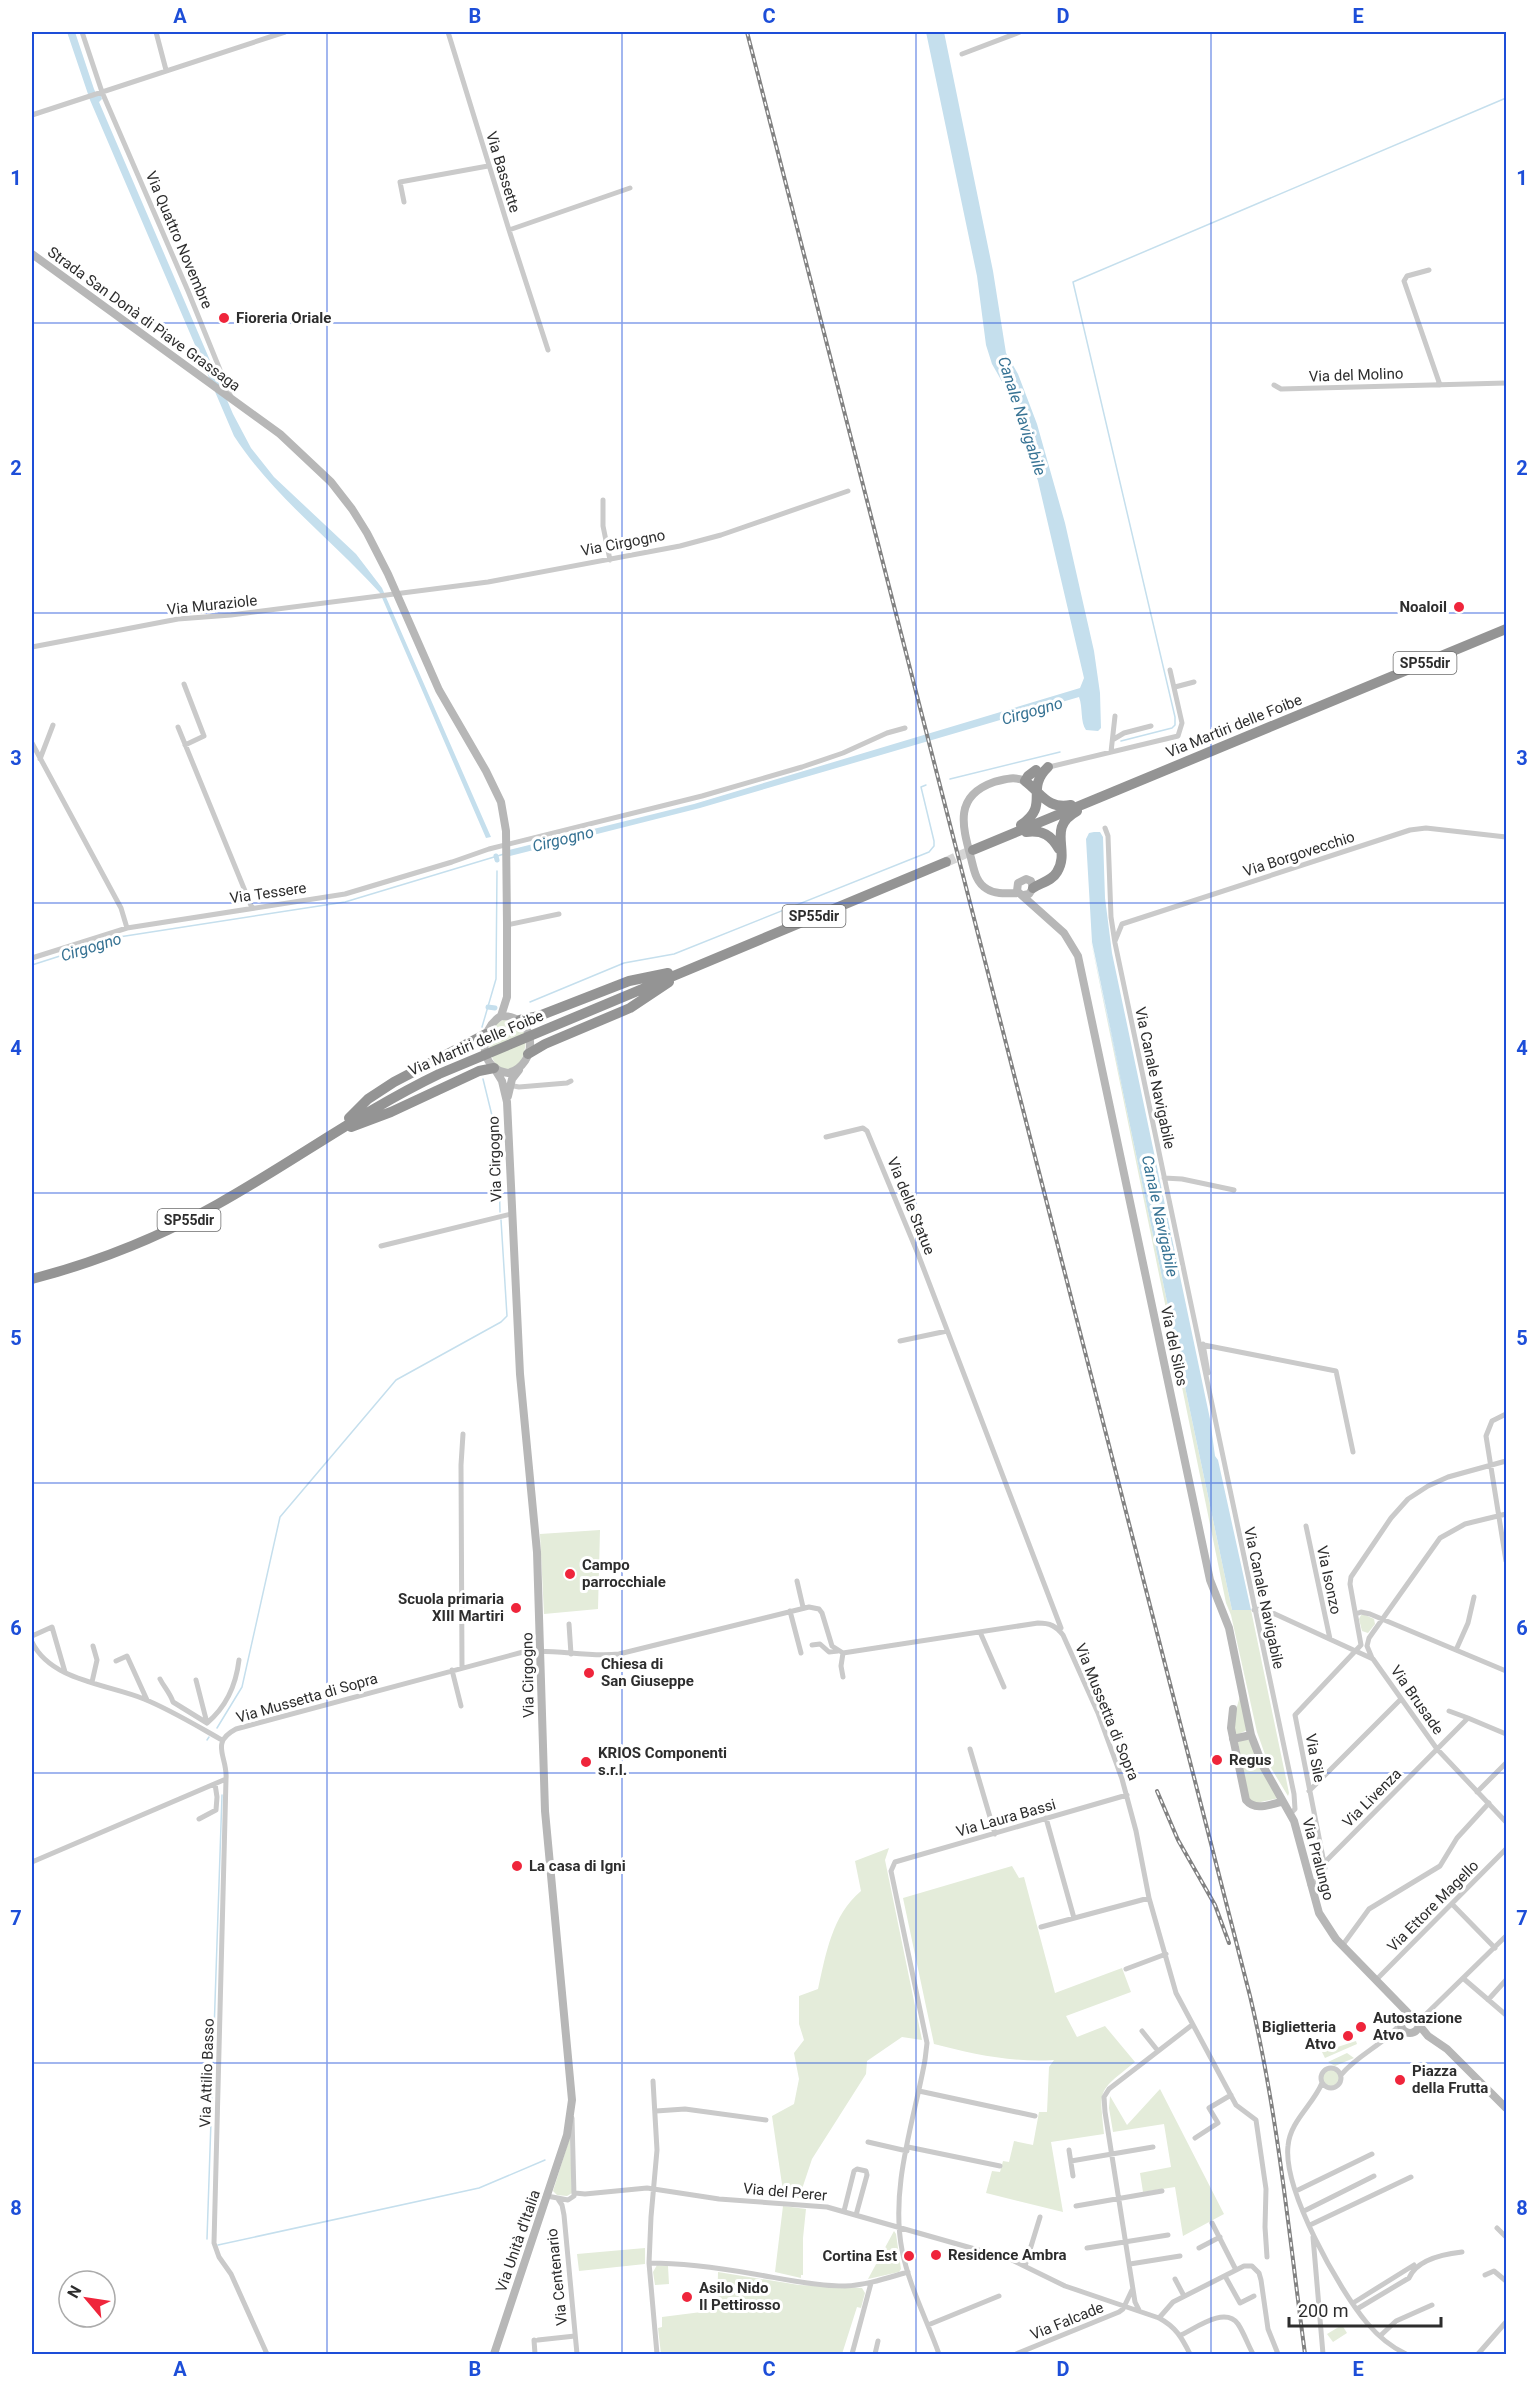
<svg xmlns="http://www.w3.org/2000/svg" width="1538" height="2386" font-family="Roboto,sans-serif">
  <rect width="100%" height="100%" fill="#fff"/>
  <path fill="#e4ecda" d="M1089,931L1232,1610H1251L1289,1793L1288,1796L1268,1763L1257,1732L1231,1615L1226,1603Z
    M506,1019C531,1024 528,1045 520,1064L509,1069L499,1068C488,1055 487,1043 492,1027L501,1021Z
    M600,1530L598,1609L544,1614L540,1534Z
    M1361,1615H1365L1374,1619L1375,1624L1368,1633L1362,1631L1359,1619Z
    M1240,1696L1247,1730L1237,1735L1235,1734L1234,1717Z
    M1246,1739L1249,1740L1279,1798L1256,1803L1249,1799L1238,1742Z
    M889,1848L885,1860L922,2040L902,2037L867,2061L866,2074L812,2159L799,2198H784L772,2116L794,2104L799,2079L794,2053L804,2040L799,2024V1996L818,1989C826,1954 832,1915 861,1891L855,1861Z
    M1012,1866L1019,1878L1024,1877L1055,1993L1122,1968L1131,1992L1066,2016L1077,2037L1105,2026L1135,2062C1098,2092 1099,2087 1104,2134L1051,2142L1063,2212L986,2193L992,2171L1000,2172L1003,2161L1009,2162L1014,2141L1033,2145L1039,2112H1047L1049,2067L1054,2060C1014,2063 972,2054 934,2044L903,1898Z
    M1356,2041L1357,2044L1325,2058L1322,2052Z
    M1347,2053L1354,2058L1335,2066L1328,2062Z
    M1323 2078a8 8 0 1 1 16 0a8 8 0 1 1-16 0Z
    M1160,2089L1224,2214L1183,2236L1175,2187L1143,2192L1140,2173L1171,2167L1164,2124L1113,2132L1109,2108L1110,2096L1127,2125Z
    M570,2137L572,2193L567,2196L557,2195L553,2191Z
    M783,2206L806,2209L803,2238V2275H801V2278L775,2272Z
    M894,2231L896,2234L901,2269L899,2272L868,2279Z
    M645,2248V2264L579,2271L577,2254Z
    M657,2265L668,2266L669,2284L655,2285L653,2272Z
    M718,2272L799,2285L862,2288L865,2293L861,2308L857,2307L842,2354H661L658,2328L662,2327V2317L717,2310Z
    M1342,2325L1347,2333L1333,2342L1327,2334Z"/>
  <path fill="#c5dfed" d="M67,32H75L94,89L97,96H101L102,99L99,102L233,414L251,448L274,477L356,554L382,588L491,837L486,838L380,593C332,540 273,496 234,436L90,100Z
    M926,32H944L993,271L1006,353L1018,374L1037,424L1065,523L1094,651L1100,693L1101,728L1098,731L1086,730C1080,722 1083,707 1079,697L700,808L510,856L509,850L694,804L1080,688L1084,678L1038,481L1009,394L992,364L986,345L977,276Z
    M1094,832H1100L1103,837L1105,898L1112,953L1210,1419L1215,1456L1218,1460L1251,1610H1232L1089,931L1124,1093L1092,942L1086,839L1089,833Z"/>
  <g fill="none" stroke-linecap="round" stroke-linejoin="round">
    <path stroke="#c5dfed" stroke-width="1.5" d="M1121,741L1172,728L1175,725V717L1073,282L1506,98
      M950,779L1060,752
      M32,965L119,937L345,902L504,854
      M530,1002L624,963L674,954L929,852L934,846V841L921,787L926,785
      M482,1027L496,979L497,871
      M483,1079L498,1140L500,1212
      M217,1728L242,1687L280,1517L396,1380L501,1322L507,1316L501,1220
      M207,1740L209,1737
      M207,2239L222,1795
      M218,2245L479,2188L545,2160"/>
    <path stroke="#c5dfed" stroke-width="5" d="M496,856L497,860
      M488,1007L495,1008"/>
    <path stroke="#d5d5d5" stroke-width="10" stroke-dasharray="10 5" stroke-linecap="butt" d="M946,862L973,850"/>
    <path stroke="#cacaca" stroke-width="5" d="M82,32L102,92L188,291L231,397
      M156,32L166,70
      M448,32L509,230L630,188
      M962,54L1020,32
      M32,115L285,32
      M404,202L400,182L488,166
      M509,230L548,350
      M1429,270L1407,276L1404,281L1440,385
      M1274,385L1281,389L1506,383
      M603,500V526L610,560
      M32,647L178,619L231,615L488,582L680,546L721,535L848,491
      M184,684L204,736L185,745
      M1175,687L1194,682
      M178,727L252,908
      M1114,739L1124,733L1151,726
      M32,743L121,908L127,928
      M1111,752L1115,716
      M40,759L53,725
      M1049,767L1178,736L1182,723L1170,670
      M1105,828L1108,836L1111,917L1115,943L1294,1794L1295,1809L1291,1813
      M507,925L559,914
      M1115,941L1122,924L1410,830L1426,828L1506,837
      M32,958L127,928L345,894L452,862L489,849L702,796L802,767L843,753L887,733L905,728
      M508,1085L519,1087L567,1083L571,1081
      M826,1137L863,1128L867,1131L918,1254L1061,1628
      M1164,1178L1182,1179L1234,1190
      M381,1246L511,1214
      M900,1341L947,1331
      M1203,1344L1208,1373
      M1204,1345L1336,1371L1353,1452
      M1506,1414L1492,1421L1486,1436L1506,1561
      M1306,1526L1330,1639
      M797,1581L803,1607
      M1254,1610L1259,1609L1275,1614L1373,1659L1437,1749L1506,1822
      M790,1611L801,1653
      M1356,1614L1361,1612L1370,1614L1506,1671
      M569,1624L571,1654
      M980,1632L1004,1687
      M32,1636L52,1627L65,1672
      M32,1642C51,1681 107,1684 144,1699C171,1710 197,1726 222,1740
      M812,1645L820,1644L829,1652L838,1651
      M1456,1650L1468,1623L1474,1597
      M843,1653L841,1666L843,1677
      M1372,1658L1367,1646L1369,1638L1440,1538L1465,1524L1506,1514
      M116,1661L127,1656L147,1700
      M462,1668L461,1465L463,1434
      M452,1670L461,1706
      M160,1679C164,1687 170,1693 173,1702L207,1723
      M196,1680L207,1723C226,1707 236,1685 239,1660
      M92,1682L97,1660L93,1646
      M1449,1711L1468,1718
      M970,1749L995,1834
      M226,1779L214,2243L219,2257L231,2274L267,2354
      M1309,1791L1401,1699
      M1477,1792L1506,1763
      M1046,1818L1074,1918
      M199,1819L216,1810L217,1797L215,1784
      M32,1862L226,1779C228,1757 209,1743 236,1729L523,1652C555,1648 586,1658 619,1654L809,1607L819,1609L822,1613L832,1646L843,1653L1038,1623C1050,1623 1056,1626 1063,1635L1098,1713L1122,1779L1136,1831L1149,1898L1176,1993L1236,2105L1256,2120L1266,2189L1265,2227L1267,2257
      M1324,1863L1468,1718L1506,1734
      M1324,1875L1327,1893
      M1310,1885L1322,1877L1325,1868L1295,1715L1361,1645L1350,1584L1351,1577L1391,1518L1408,1499L1428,1486L1448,1477L1506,1461
      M1452,1904L1495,1948
      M1041,1927L1149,1898
      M1342,1946L1369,1909L1440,1866L1457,1838L1489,1803
      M1126,1969L1166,1954
      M1464,1979L1506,2015
      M1376,1980L1506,1849
      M1488,2000L1506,1980
      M1419,2021L1506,1936
      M1142,2031L1158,2051
      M1392,2036L1406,2032
      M1321 2078a10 10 0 1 1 20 0a10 10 0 1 1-20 0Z
      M1341,2075C1358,2054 1384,2045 1401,2023
      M653,2081L657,2150L651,2217L649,2263L657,2354
      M1322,2083C1313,2105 1290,2121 1288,2146C1283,2190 1339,2290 1367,2323C1378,2336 1391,2347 1406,2354
      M919,2091L1035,2116
      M656,2111L685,2109L766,2120
      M1195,2138L1218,2123L1209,2108L1231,2095
      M868,2142L907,2151
      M908,2147L1000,2166
      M1069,2150L1073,2176
      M1071,2161L1153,2147
      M1296,2191L1372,2154
      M575,2193L585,2194L647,2188L719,2199L827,2207L1010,2259L1065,2286L1159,2318C1176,2327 1182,2338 1190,2354
      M547,2196L568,2200L574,2196L572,2118
      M558,2199L562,2205L564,2215L577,2354
      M1076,2206L1162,2191
      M844,2211L854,2171L857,2169L866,2171L867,2175L856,2215
      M1304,2211L1374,2176
      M1212,2223L1236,2270
      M1310,2225L1411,2177
      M1497,2228L1506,2237
      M1313,2237L1323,2354
      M1087,2248L1168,2235
      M1199,2248L1220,2237
      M649,2263C684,2263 720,2268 754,2274C784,2279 815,2286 845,2286C867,2285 887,2278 908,2272
      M1130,2264L1180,2256
      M1025,2266L1040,2217
      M1485,2275L1494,2271L1506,2281
      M1225,2276L1240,2303L1254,2296
      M1175,2279L1184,2296
      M1353,2303L1414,2265
      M1357,2309L1409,2278C1417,2259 1444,2254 1462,2252
      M1139,2310L1135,2302L1105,2112L1104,2097L1109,2089L1192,2025
      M1159,2318L1173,2302L1244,2266H1252L1259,2273L1261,2280L1268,2329L1278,2354
      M928,2325L999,2296
      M1181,2335C1196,2328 1225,2306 1238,2324C1244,2333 1248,2345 1253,2354
      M1380,2336L1396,2321L1432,2305
      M534,2340L535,2354
      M538,2340L575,2336
      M852,2354L871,2283
      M875,2354L878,2341
      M939,2354C927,2320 909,2286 902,2250C890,2187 914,2121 925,2060L927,2043L891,1871L895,1862L1127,1795
      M1016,2354L1119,2312L1123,2309L1132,2290
      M1478,2354L1506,2322"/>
    <path stroke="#b7b7b7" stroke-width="8" d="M32,254L280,434L331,482L352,509L367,533L388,574L439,690L486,771L501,802L506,831L507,925V997L501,1016
      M1019,893C1009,893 996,895 987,889C976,883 974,870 971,858C962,825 954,796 994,782C1005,779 1015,776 1025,781
      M1024,895L1029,894L1033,888L1031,881L1026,879L1018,883L1017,891L1064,933L1078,956L1210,1580L1229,1628L1251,1735L1263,1766L1294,1821L1319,1913L1336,1939L1410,2015
      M501,1016C538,1015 539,1065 508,1073C478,1069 478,1030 501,1016Z
      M508,1096L512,1079L519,1070
      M1233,1709L1231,1728L1246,1800C1255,1811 1268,1805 1281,1802
      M1233,1739L1251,1735
      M1401 2024a9 9 0 1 1 18 0a9 9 0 1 1-18 0Z
      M1419,2025L1428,2036L1447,2049L1506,2108
      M494,2354L567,2135L572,2100L545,1811L537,1552L520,1374L507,1102L502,1081L494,1068"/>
    <path stroke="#949494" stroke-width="10" d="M1036,770L1028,776L1025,781C1041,793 1048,810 1071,805
      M1021,825C1051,805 1024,790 1048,767
      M1026,832C1043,830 1051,835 1059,849
      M973,850L1506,629
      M1033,888C1040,883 1052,881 1057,872C1071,850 1046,828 1077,811
      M520,1020L539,1016L629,981L668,973
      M528,1054L545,1044L630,1008L669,982
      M349,1118L368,1099L394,1082L486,1034
      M351,1127L391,1112L479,1071L494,1068
      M32,1279C97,1262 160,1237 218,1204C293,1162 362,1111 439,1074L946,862"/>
    <defs>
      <path id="rail" d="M747,32L1250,1996C1278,2114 1289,2235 1305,2354
        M1157,1791L1178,1840L1215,1905L1229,1943"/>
    </defs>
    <use href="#rail" stroke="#828282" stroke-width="4"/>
    <use href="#rail" stroke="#fff" stroke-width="1.5" stroke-dasharray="4.5" stroke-linecap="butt"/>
  </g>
  <path fill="none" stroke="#1d4ed8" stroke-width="1.5" stroke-opacity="0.55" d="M327,32V2354M622,32V2354M916,32V2354M1211,32V2354M32,323H1506M32,613H1506M32,903H1506M32,1193H1506M32,1483H1506M32,1773H1506M32,2063H1506"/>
  <g fill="#ef253b" stroke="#fff" stroke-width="2">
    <circle cx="224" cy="318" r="6"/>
    <circle cx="1459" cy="607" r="6"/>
    <circle cx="570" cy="1574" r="6"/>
    <circle cx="516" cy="1608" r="6"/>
    <circle cx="589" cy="1673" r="6"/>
    <circle cx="1217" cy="1760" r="6"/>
    <circle cx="586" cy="1762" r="6"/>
    <circle cx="517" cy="1866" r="6"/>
    <circle cx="1361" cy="2027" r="6"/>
    <circle cx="1348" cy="2036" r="6"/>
    <circle cx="1400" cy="2080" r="6"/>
    <circle cx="936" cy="2255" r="6"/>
    <circle cx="909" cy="2256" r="6"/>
    <circle cx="687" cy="2297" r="6"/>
  </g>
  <g text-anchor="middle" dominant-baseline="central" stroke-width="6" stroke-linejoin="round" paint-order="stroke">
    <g fill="#fff" stroke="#6c6c6c" stroke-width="1.5">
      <rect x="1393.5" y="652" width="63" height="22" rx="4.5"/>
      <rect x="782.5" y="905" width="63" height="22" rx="4.5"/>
      <rect x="157.5" y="1209" width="63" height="22" rx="4.5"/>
    </g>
    <g font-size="14" font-weight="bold" fill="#2d2d2d">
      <text x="1425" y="663">SP55dir</text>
      <text x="814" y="916">SP55dir</text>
      <text x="189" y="1220">SP55dir</text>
    </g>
    <g font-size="15" fill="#2d2d2d" stroke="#fff">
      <text transform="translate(503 172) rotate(73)">Via Bassette</text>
      <text transform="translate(179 240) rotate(67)">Via Quattro Novembre</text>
      <text transform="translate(144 319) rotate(36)">Strada San Donà di Piave Grassaga</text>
      <text transform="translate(1356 375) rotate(-2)">Via del Molino</text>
      <text transform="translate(623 543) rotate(-11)">Via Cirgogno</text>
      <text transform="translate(212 605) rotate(-6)">Via Muraziole</text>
      <text transform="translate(1234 726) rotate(-22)">Via Martiri delle Foibe</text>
      <text transform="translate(1299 854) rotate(-18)">Via Borgovecchio</text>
      <text transform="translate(268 893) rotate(-8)">Via Tessere</text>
      <text transform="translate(476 1043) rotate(-23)">Via Martiri delle Foibe</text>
      <text transform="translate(1155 1078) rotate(78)">Via Canale Navigabile</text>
      <text transform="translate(495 1159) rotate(-92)">Via Cirgogno</text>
      <text transform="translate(911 1206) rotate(68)">Via delle Statue</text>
      <text transform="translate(1174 1346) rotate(78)">Via del Silos</text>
      <text transform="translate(1329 1580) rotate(78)">Via Isonzo</text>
      <text transform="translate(1264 1598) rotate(78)">Via Canale Navigabile</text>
      <text transform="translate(528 1675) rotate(-91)">Via Cirgogno</text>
      <text transform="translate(307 1698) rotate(-16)">Via Mussetta di Sopra</text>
      <text transform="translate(1417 1700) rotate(55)">Via Brusade</text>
      <text transform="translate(1107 1712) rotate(68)">Via Mussetta di Sopra</text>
      <text transform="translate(1315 1758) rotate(79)">Via Sile</text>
      <text transform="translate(1372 1798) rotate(-45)">Via Livenza</text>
      <text transform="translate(1006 1818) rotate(-16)">Via Laura Bassi</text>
      <text transform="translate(1318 1859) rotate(75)">Via Pralungo</text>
      <text transform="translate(1433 1906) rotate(-45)">Via Ettore Magello</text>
      <text transform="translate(207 2073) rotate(-88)">Via Attilio Basso</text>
      <text transform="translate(785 2192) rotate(5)">Via del Perer</text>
      <text transform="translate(518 2241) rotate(-71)">Via Unità d'Italia</text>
      <text transform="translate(557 2277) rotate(-96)">Via Centenario</text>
      <text transform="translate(1067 2321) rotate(-22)">Via Falcade</text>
    </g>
    <g font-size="15" font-weight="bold" fill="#2d2d2d" stroke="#fff" text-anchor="start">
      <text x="236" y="318">Fioreria Oriale</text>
      <text x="1447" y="607" text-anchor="end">Noaloil</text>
      <text x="582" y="1565">Campo<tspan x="582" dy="17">parrocchiale</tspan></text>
      <text x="504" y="1599" text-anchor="end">Scuola primaria<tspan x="504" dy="17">XIII Martiri</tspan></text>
      <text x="601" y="1664">Chiesa di<tspan x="601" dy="17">San Giuseppe</tspan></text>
      <text x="598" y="1753">KRIOS Componenti<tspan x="598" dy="17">s.r.l.</tspan></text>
      <text x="1229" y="1760">Regus</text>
      <text x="529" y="1866">La casa di Igni</text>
      <text x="1373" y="2018">Autostazione<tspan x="1373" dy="17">Atvo</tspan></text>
      <text x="1336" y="2027" text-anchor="end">Biglietteria<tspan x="1336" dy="17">Atvo</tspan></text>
      <text x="1412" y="2071">Piazza<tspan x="1412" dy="17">della Frutta</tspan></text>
      <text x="948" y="2255">Residence Ambra</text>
      <text x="897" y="2256" text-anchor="end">Cortina Est</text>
      <text x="699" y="2288">Asilo Nido<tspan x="699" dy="17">Il Pettirosso</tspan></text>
    </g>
    <g font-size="16" font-style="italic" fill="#377394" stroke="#fff">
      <text transform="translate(1022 416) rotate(72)">Canale Navigabile</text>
      <text transform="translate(1032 711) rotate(-16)">Cirgogno</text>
      <text transform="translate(563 839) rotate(-14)">Cirgogno</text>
      <text transform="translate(91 947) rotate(-17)">Cirgogno</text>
      <text transform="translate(1160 1216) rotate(78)">Canale Navigabile</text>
    </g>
  </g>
  <rect width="1538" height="2386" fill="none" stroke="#ffffff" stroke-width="66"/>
  <g transform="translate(87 2299) rotate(299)"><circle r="28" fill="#ffffff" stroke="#ababab" stroke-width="1.5"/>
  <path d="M0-4.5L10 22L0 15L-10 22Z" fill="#ef253b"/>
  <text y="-9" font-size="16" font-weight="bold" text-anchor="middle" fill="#2d2d2d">N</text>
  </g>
  <path d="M1289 2317v9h152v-9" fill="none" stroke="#2d2d2d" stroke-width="3"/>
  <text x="1298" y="2317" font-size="18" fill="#2d2d2d" stroke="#ffffff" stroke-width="4.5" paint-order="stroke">200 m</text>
  <rect x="33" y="33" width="1472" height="2320" fill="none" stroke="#1d4ed8" stroke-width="2"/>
  <g font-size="20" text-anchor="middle" font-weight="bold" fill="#1d4ed8">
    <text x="180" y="23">A</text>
    <text x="475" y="23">B</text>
    <text x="769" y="23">C</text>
    <text x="1063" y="23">D</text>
    <text x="1358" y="23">E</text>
    <text x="16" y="185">1</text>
    <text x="1522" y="185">1</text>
    <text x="16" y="475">2</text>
    <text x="1522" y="475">2</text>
    <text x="16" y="765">3</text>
    <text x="1522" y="765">3</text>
    <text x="16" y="1055">4</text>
    <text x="1522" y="1055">4</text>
    <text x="16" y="1345">5</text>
    <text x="1522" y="1345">5</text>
    <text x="16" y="1635">6</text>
    <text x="1522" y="1635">6</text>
    <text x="16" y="1925">7</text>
    <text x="1522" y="1925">7</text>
    <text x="16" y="2215">8</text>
    <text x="1522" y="2215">8</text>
    <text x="180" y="2376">A</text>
    <text x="475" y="2376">B</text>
    <text x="769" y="2376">C</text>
    <text x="1063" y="2376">D</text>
    <text x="1358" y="2376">E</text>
  </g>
</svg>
